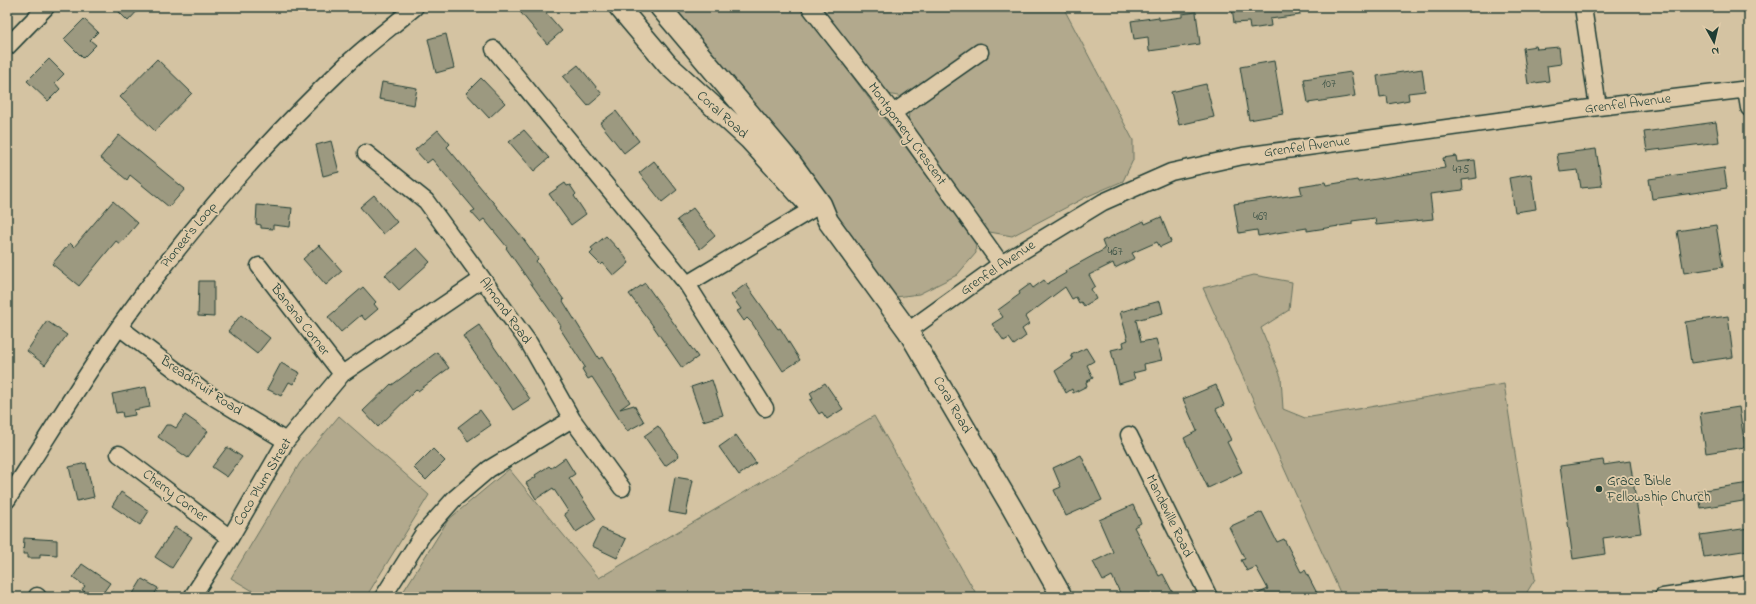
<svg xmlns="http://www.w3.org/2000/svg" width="1756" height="604" font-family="'Indie Flower',sans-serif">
  <rect width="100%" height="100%" fill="#d4c3a2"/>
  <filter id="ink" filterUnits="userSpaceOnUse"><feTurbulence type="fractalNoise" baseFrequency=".025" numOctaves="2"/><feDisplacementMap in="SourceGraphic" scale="8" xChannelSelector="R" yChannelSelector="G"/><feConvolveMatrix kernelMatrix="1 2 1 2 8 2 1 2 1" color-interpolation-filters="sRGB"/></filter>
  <g filter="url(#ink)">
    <path fill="#b2a98d" stroke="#687360" d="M668,7H800L975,239L976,253L957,275L919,294L896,297L826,200Z
      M815,7H1063L1133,140V160L1123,181L1086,197L1012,236L984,231L908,124L909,111L954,81L978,63L985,47L977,43L946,70L903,97L882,93Z
      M1254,275L1292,282L1289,310L1261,328L1281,377L1283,409L1305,418L1504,384L1535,579L1524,597H1342L1203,288Z
      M339,416L429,495L366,597H263L231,578L300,463Z
      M874,416L978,597H400L448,520L509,469L599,578Z"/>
    <path fill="#9c9980" stroke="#1f3d34" d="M114,7H141L128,21Z
      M516,7H541L562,31L547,44Z
      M1232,7H1299L1300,15L1270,19L1271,26L1250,29L1249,22L1234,23Z
      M1196,12L1200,44L1149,51L1148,37L1134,39L1131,21L1159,17V20L1182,17V14Z
      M84,19L98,32L90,40L96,45L83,58L64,39Z
      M446,34L454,68L436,73L428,39Z
      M1536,46L1537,49L1559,47L1561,64L1547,66L1549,81L1528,84L1523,48Z
      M49,59L64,74L55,83L60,89L48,101L27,81Z
      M157,59L192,93L155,131L120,97Z
      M1274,61L1283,114L1249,120L1240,67Z
      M578,65L602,94L588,106L563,77Z
      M1422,69L1425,91L1408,93L1409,100L1388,104L1387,96L1380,97L1377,76Z
      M1351,72L1355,96L1308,103L1304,79Z
      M481,78L505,103L489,118L466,93Z
      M382,82L417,88L414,105L379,99Z
      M1206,84L1214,117L1179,125L1171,92Z
      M616,111L639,141L624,153L600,123Z
      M1716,122L1719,142L1647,151L1644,132Z
      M438,130L450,144L447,147L522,237L538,259L536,261L564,300L563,301L599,359L602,357L630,402L620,409L634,405L644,422L627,431L592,377L588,379L582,369L585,367L559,327L561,326L506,248L507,247L484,219L480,222L471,212L475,210L432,159L427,163L415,150Z
      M524,130L549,158L534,171L509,142Z
      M119,135L185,189L169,207L130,175L127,180L100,158Z
      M331,141L339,172L323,176L316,145Z
      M1596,149L1602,186L1581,188L1578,170L1560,172L1557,154Z
      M1456,156L1457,162L1475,160L1477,178L1462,180L1463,190L1430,194L1433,219L1376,225L1375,218L1352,221V224L1307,231V228L1258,236L1257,230L1239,233L1234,204L1302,194L1300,186L1325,182L1326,185L1357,180L1358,182L1445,168L1443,158Z
      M654,161L677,190L662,202L639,173Z
      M1724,168L1727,188L1652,199L1649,179Z
      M1531,174L1536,209L1515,212L1509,178Z
      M565,183L567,186L570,185L576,194L574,196L586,214L571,225L549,194Z
      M374,195L397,222L383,234L360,207Z
      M113,201L138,223L120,244L116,241L79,286L52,264L70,243L74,247Z
      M257,205L292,208L290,227L273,225V229L261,228V225L256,224Z
      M693,208L715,236L700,249L677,220Z
      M1161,217L1171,242L1160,247L1157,242L1132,253L1135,258L1115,268L1113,263L1089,275L1095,286L1091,289L1096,299L1084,306L1081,302L1079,303L1076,297L1072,299L1065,287L1025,317L1029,324L1022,329L1026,336L1014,345L1009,338L1004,341L992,324L1003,317L998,310L1020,294L1019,292L1030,284L1033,288L1044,280L1047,284L1066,273L1065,271L1105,249L1102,241L1144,221L1145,224Z
      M1716,225L1723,267L1684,273L1677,231Z
      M606,236L618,249L619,248L629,263L614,276L603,263L601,265L590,254L593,251L591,248Z
      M319,245L342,271L326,285L303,259Z
      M417,248L430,262L399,290L385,275Z
      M199,281H214V317L198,316Z
      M645,283L698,357L682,368L651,323L629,294Z
      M746,284L778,329L780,328L800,360L783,371L752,323L747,318L744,321L737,311L741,309L731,295Z
      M363,287L376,302L374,304L378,309L365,320L361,315L341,332L328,317Z
      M1160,301L1163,313L1136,320L1141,342L1156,339L1162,360L1144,364L1145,370L1133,373L1135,379L1119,384L1111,350L1124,347L1123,342L1128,340L1120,312Z
      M241,315L270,338L257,354L228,331Z
      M1728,316L1733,357L1691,363L1685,322Z
      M47,321L67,335L45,365L27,351Z
      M479,325L530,399L513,410L463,336Z
      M1086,348L1094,361L1087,365L1093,378L1086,382L1087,386L1073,393L1072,389L1066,393L1055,371L1073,359L1071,355Z
      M437,352L449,368L418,391L417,389L378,427L363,411L391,384L392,385Z
      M281,363L300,373L293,384L289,382L281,396L267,389Z
      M712,380L723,415L703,421L691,387Z
      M825,383L843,409L827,419L822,412L819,414L810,400L813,399L810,393Z
      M1216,385L1224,405L1216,409L1231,440L1227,442L1242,472L1208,488L1184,438L1197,431L1183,399Z
      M146,387L150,407L134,410L135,415L123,417L122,412L116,413L112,394Z
      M1739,407L1745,447L1706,453L1700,413Z
      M480,410L491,425L468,441L458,427Z
      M185,415L208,431L188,458L158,437L166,425H171L176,428Z
      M658,426L679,456L665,466L644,436Z
      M736,435L756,463L739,475L719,447Z
      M227,447L242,457L227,477L212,467Z
      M433,449L445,461L426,480L414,468Z
      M1081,455L1102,500L1066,516L1054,490L1061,487L1053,468Z
      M565,458L575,474L569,478L596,519L576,532L564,514L568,511L553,488L536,499L526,483L536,477L535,475L549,466L551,468Z
      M1603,460L1604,465L1630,461L1641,533L1603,538L1605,554L1573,559L1560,466Z
      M86,463L94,497L77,501L69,467Z
      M675,477L693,480L686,515L669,512Z
      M1749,483V500L1701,508L1698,491Z
      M121,492L149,511L140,525L112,506Z
      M1133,505L1141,523L1134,527L1159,576L1163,574L1175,597H1122L1112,576L1103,581L1093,562L1113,552L1099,520Z
      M1262,512L1277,542L1284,539L1301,572L1305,570L1319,597H1251L1268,589L1256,567L1247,571L1241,560L1245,559L1229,527Z
      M175,527L192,537L172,568L155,557Z
      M601,528L626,539L617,558L592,546Z
      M1749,528V550L1704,557L1700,535Z
      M24,538L57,540V555L40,554V558H28V554H23Z
      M82,564L110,583L100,597H93L82,590L85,586L73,577Z
      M142,579L158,588L153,597H131Z"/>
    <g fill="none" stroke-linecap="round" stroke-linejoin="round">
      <defs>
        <path id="minor" d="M810,7L893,113L1001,264
          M1583,7L1598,107
          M7,47L46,7
          M494,49L687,284L765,408
          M1746,90L1749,108
          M893,113L980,52
          M366,153L426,201L529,343L572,419L622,488
          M259,266L342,374
          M687,284L821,204
          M119,327L202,390L286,441
          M908,331L1001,264L1103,202L1171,172L1243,156L1598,107L1749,89
          M1129,435L1209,597
          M119,454L230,538
          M7,500C44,443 80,383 119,327C187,231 263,144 348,63C369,43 393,26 415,7
          M37,596L38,597
          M192,597L230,538L286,441L342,374L482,279
          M383,597L423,534L454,499L489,469L572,419
          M1663,597L1749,584"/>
        <path id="major" d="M619,7L668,65L749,139L810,206
          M660,7L792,164L821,204L828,221L908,331L1012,508L1062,597"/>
      </defs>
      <use href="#minor" stroke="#1f3d34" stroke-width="19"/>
      <use href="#major" stroke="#1f3d34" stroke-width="23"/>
      <use href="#minor" stroke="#dfcba9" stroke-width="16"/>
      <use href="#major" stroke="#dfcba9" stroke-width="20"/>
    </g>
  </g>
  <circle fill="#1f3d34" stroke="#dfcba9" stroke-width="1.5" cx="1599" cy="489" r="4"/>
  <g text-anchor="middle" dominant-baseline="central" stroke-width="3.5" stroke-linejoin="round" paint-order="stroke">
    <g font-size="12" fill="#3e5447">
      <text x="1329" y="84">107</text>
      <text x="1461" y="170">475</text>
      <text x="1260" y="217">469</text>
      <text x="1115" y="252">467</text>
    </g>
    <g font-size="14" fill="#1f3d34" stroke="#dfcba9">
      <text transform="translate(1628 104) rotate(-7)">Grenfel Avenue</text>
      <text transform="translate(722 115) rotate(42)">Coral Road</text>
      <text transform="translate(907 134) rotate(54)">Montgomery Crescent</text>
      <text transform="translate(1307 147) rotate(-8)">Grenfel Avenue</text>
      <text transform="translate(189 235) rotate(-51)">Pioneer's Loop</text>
      <text transform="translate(998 268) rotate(-34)">Grenfel Avenue</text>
      <text transform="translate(505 311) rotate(54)">Almond Road</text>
      <text transform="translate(300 320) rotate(52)">Banana Corner</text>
      <text transform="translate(201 386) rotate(34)">Breadfruit Road</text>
      <text transform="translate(952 405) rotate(60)">Coral Road</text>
      <text transform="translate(263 482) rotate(-59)">Coco Plum Street</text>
      <text transform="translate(175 496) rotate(37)">Cherry Corner</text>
      <text transform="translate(1169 516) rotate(64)">Mandeville Road</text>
    </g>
    <g font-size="14" fill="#1f3d34" stroke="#dfcba9" text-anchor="start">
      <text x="1607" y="481">Grace Bible<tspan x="1607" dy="16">Fellowship Church</tspan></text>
    </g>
  </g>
  <rect width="1756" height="604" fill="none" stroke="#dfcba9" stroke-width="24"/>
  <rect x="12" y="12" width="1732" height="580" fill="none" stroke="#1f3d34" stroke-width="1.5" filter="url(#ink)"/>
  <g transform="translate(1714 42) rotate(172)" stroke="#dfcba9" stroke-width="3" paint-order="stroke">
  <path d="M0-3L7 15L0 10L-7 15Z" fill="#1f3d34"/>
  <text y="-6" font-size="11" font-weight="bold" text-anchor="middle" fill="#1f3d34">N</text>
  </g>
</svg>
